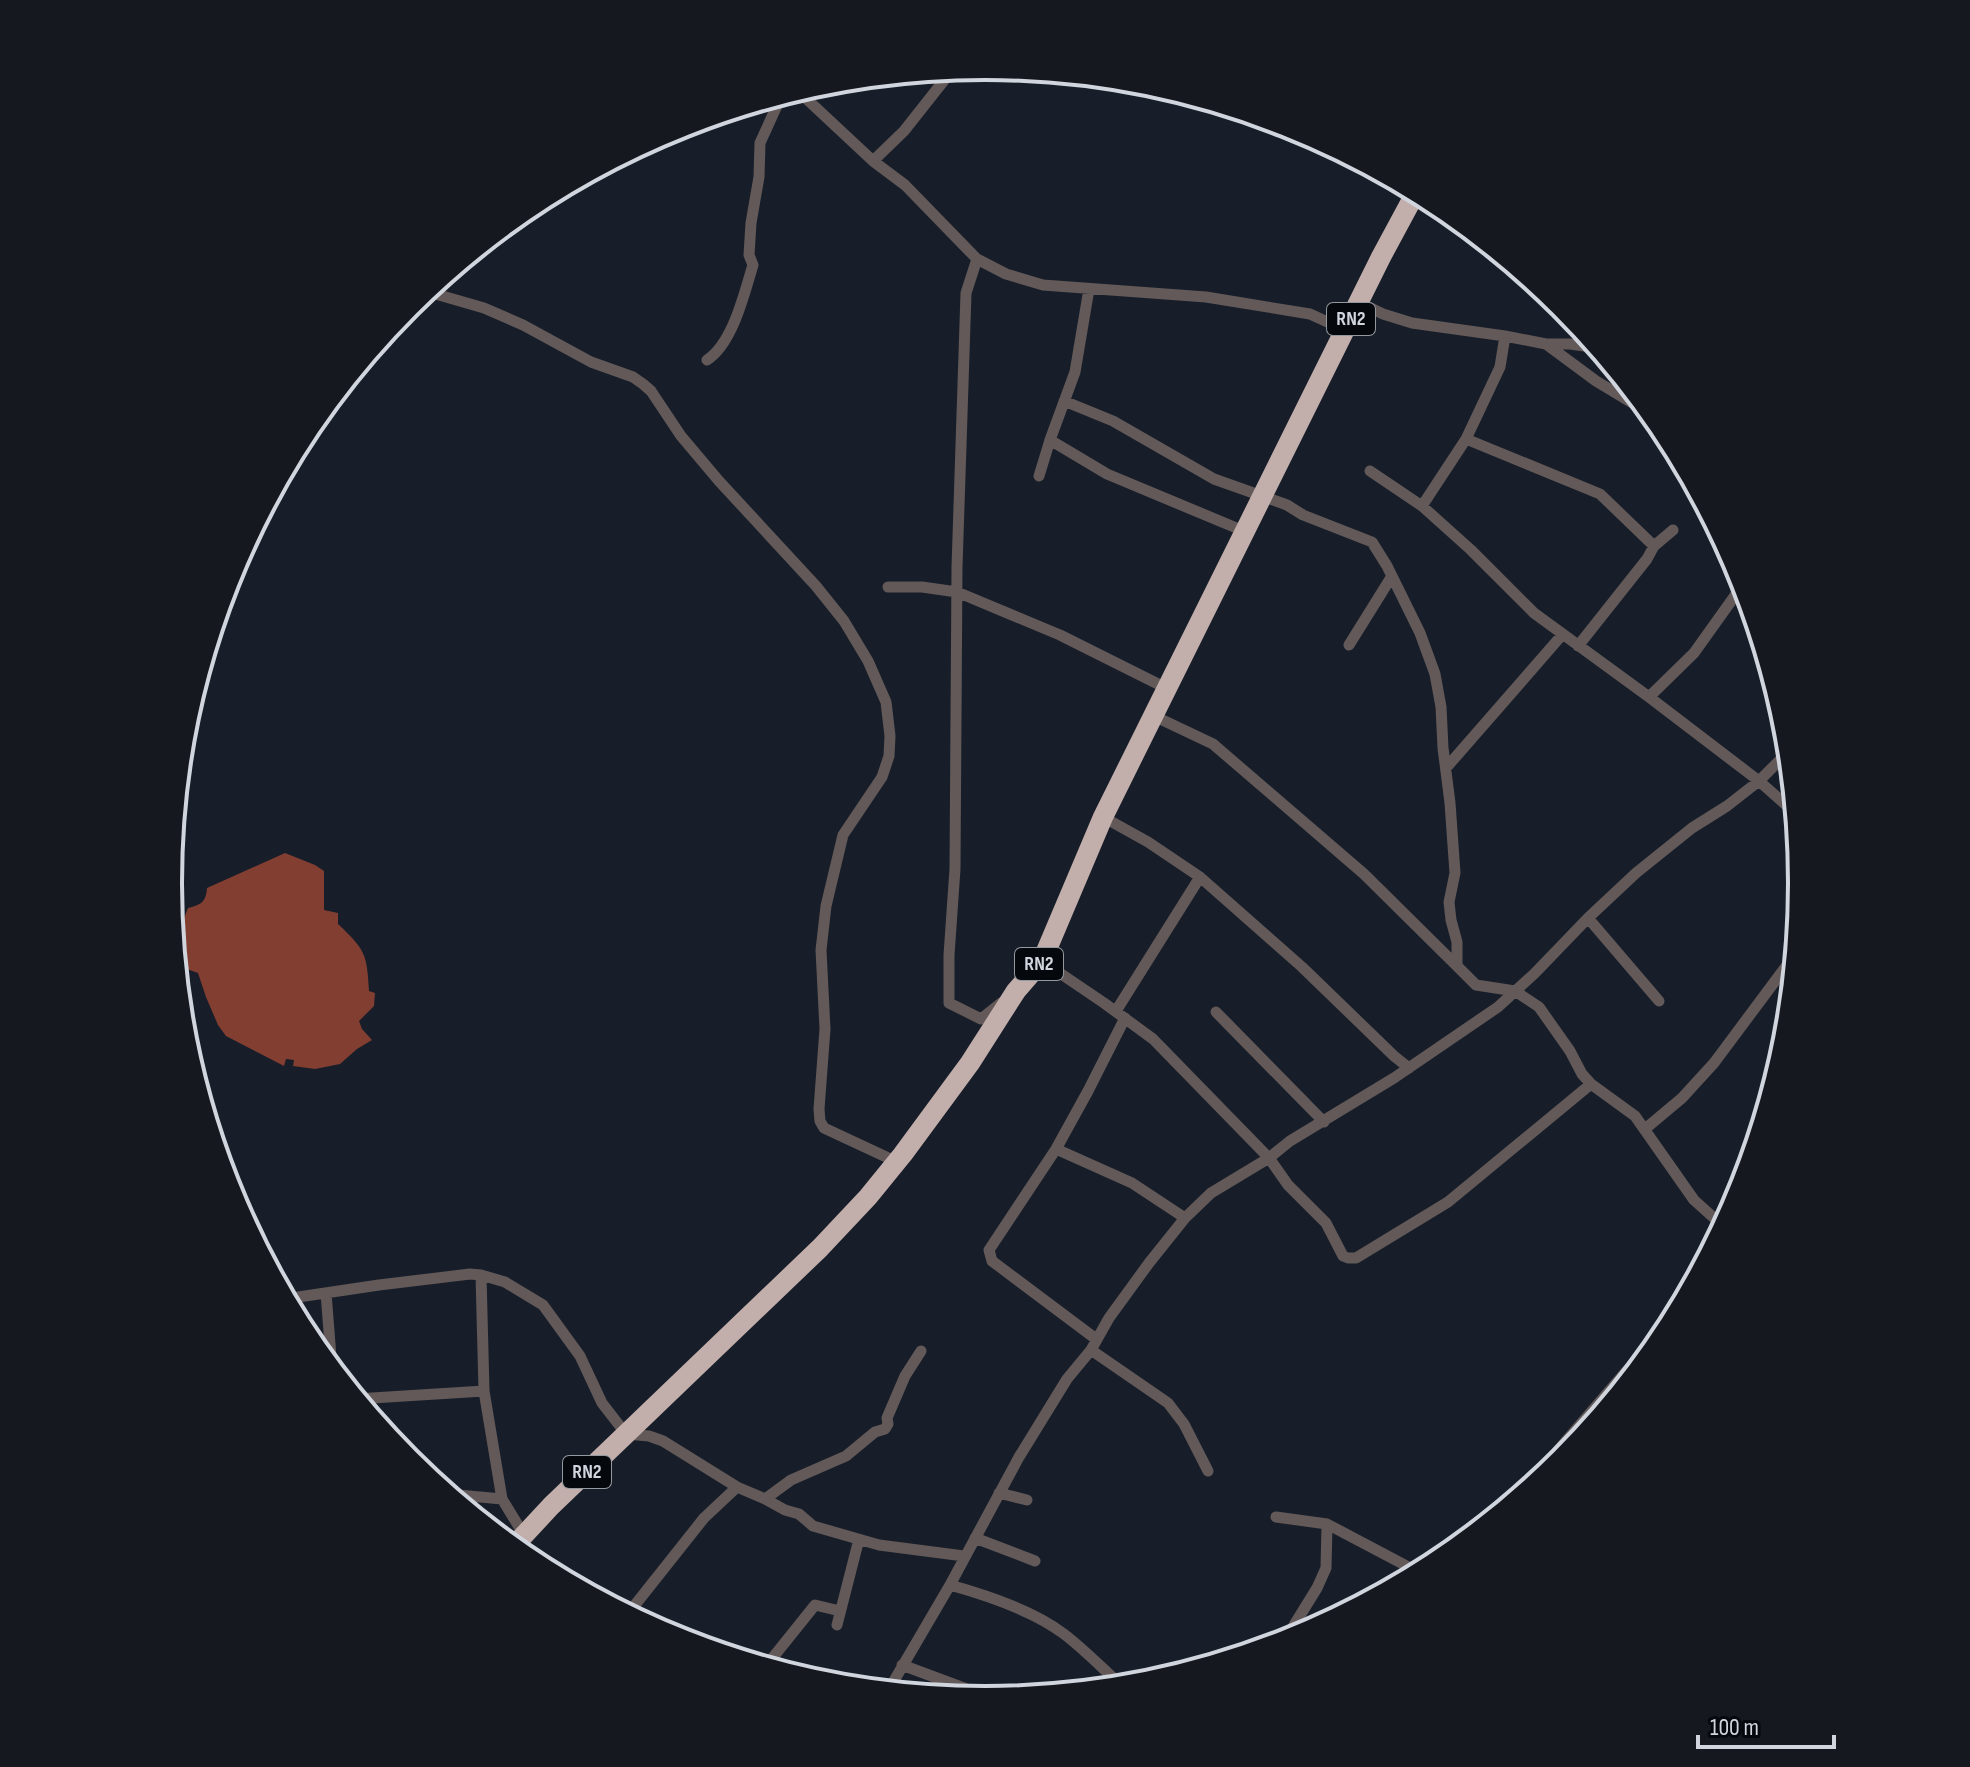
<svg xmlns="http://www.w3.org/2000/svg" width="1970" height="1767" font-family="'Sofia Sans Condensed',sans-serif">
  <rect width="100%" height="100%" fill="#171e29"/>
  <path fill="#833e32" d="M285,853L315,865L324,871V910L338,913V924C365,950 367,953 369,991L375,993L374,1006L359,1021L362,1029L372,1040L357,1049L340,1064L315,1069L293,1066L294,1060L286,1059L284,1066L226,1036L218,1025L206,997L198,973L187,969L180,929L188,908C201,905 206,902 207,888Z"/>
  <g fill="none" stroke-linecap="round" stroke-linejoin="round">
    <path stroke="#625958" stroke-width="11" d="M797,90L873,161L905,185L977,259L1006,274L1043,285L1206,297L1310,314L1345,330
      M873,161L904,131L953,69
      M977,259L966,293L957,567L955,869L949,955V1003L981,1019L1001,1003
      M1089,289L1075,372L1050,440L1107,474L1246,532
      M425,291L484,308L523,325L591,362L633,377L643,384L651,391L681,436L719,481L816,586L844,621L868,661L886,702L890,736L889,756L882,777L843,835L826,906L821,950L825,1029L819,1109L820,1121L824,1128L897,1162
      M1360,303L1383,314L1412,323L1505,336L1546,344L1596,381L1654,416
      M1547,344H1570L1598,348
      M707,360C733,343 744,294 753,265L749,255L751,223L759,177L760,143L780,99L785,94
      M1064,401L1113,421L1214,479L1287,505L1303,515L1372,542L1387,566L1420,633L1435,674L1441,707L1443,748L1450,803L1455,873L1449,902L1451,920L1457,942V966L1476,985L1515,991L1539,1007L1570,1051L1582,1074L1591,1084L1635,1116L1694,1200L1724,1227
      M1466,439L1600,494L1654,546
      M1370,471L1422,506L1471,550L1534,613L1649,697L1759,781L1796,814
      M1039,476L1050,440
      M1422,506L1466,439L1500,367L1505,336
      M888,587H922L957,592L1060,635L1168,689
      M1349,645L1392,576
      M1578,646L1647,559L1654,546L1673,530
      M1649,697L1694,653L1744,583
      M1154,716L1213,744L1364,874L1457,966
      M1446,768L1562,635
      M1103,817L1148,842L1200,877L1302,967L1394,1056L1409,1068
      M1588,918L1659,1001
      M1042,961L1104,1003L1153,1039L1269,1158L1288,1185L1326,1223L1343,1256L1348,1258H1356L1448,1202L1591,1084
      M1116,1011L1200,877
      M1216,1012L1324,1122
      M1645,1129L1682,1098L1714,1063L1796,953
      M1056,1149L1132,1183L1185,1218
      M481,1275L484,1391L502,1499
      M326,1293L332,1370
      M285,1299L379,1285L470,1274L481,1275L505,1282L543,1305L580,1356L602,1403L626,1434L649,1436L663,1441L737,1487L765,1499L791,1480L846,1456L875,1432L885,1429L888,1424L887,1418L905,1376L921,1351
      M1096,1339L992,1261L989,1250L1056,1149L1088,1091L1125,1018
      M1091,1350L1168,1403L1184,1424L1208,1471
      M356,1399L484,1391
      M999,1493L1027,1500
      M447,1494L502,1499L524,1535
      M1521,1496L1528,1485L1680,1309
      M765,1499L785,1510L799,1514L813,1526L879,1545L964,1556
      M1276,1517L1327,1524L1420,1573
      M975,1538L1035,1561
      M950,1585C986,1595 1034,1611 1064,1634C1085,1650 1104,1670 1123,1687
      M627,1615L704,1518L737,1487
      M837,1625L858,1543L857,1539
      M1283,1643L1317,1588L1326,1568L1327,1524
      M902,1665L980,1694L1001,1699
      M766,1666L815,1605L840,1611
      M888,1691L950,1585L1019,1457L1067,1379L1091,1350L1109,1318L1149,1263L1185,1218L1211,1193L1269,1158L1290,1141L1394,1078L1498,1007L1535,973L1588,918L1636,873L1692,828L1727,806L1759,781L1789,751"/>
    <path stroke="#c2aeaa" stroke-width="20" d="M512,1548L551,1506L820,1248L868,1197L903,1154L970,1063L1016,991L1042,961L1103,817L1381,257L1416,192"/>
  </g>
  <g text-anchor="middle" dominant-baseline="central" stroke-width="6" stroke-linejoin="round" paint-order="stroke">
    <g fill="#05080d" stroke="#94989f" stroke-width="2">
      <rect x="1327" y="303" width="48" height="32" rx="6"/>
      <rect x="1015" y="948" width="48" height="32" rx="6"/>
      <rect x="563" y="1456" width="48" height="32" rx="6"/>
    </g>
    <g font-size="20" font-weight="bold" fill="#d1d6de">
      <text x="1351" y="319">RN2</text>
      <text x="1039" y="964">RN2</text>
      <text x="587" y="1472">RN2</text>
    </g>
  </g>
  <path d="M0 0H1970V1767H0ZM182 883a803 803 0 1 1 1606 0a803 803 0 1 1-1606 0Z" fill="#15181e" fill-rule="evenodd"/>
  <path fill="none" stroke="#d1d6de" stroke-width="4" d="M182 883a803 803 0 1 1 1606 0a803 803 0 1 1-1606 0Z"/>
  <path d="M1698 1735v12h136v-12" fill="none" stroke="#d1d6de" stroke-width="4"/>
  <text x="1710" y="1735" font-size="24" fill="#d1d6de" stroke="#05080d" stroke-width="6" paint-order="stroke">100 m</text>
</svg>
